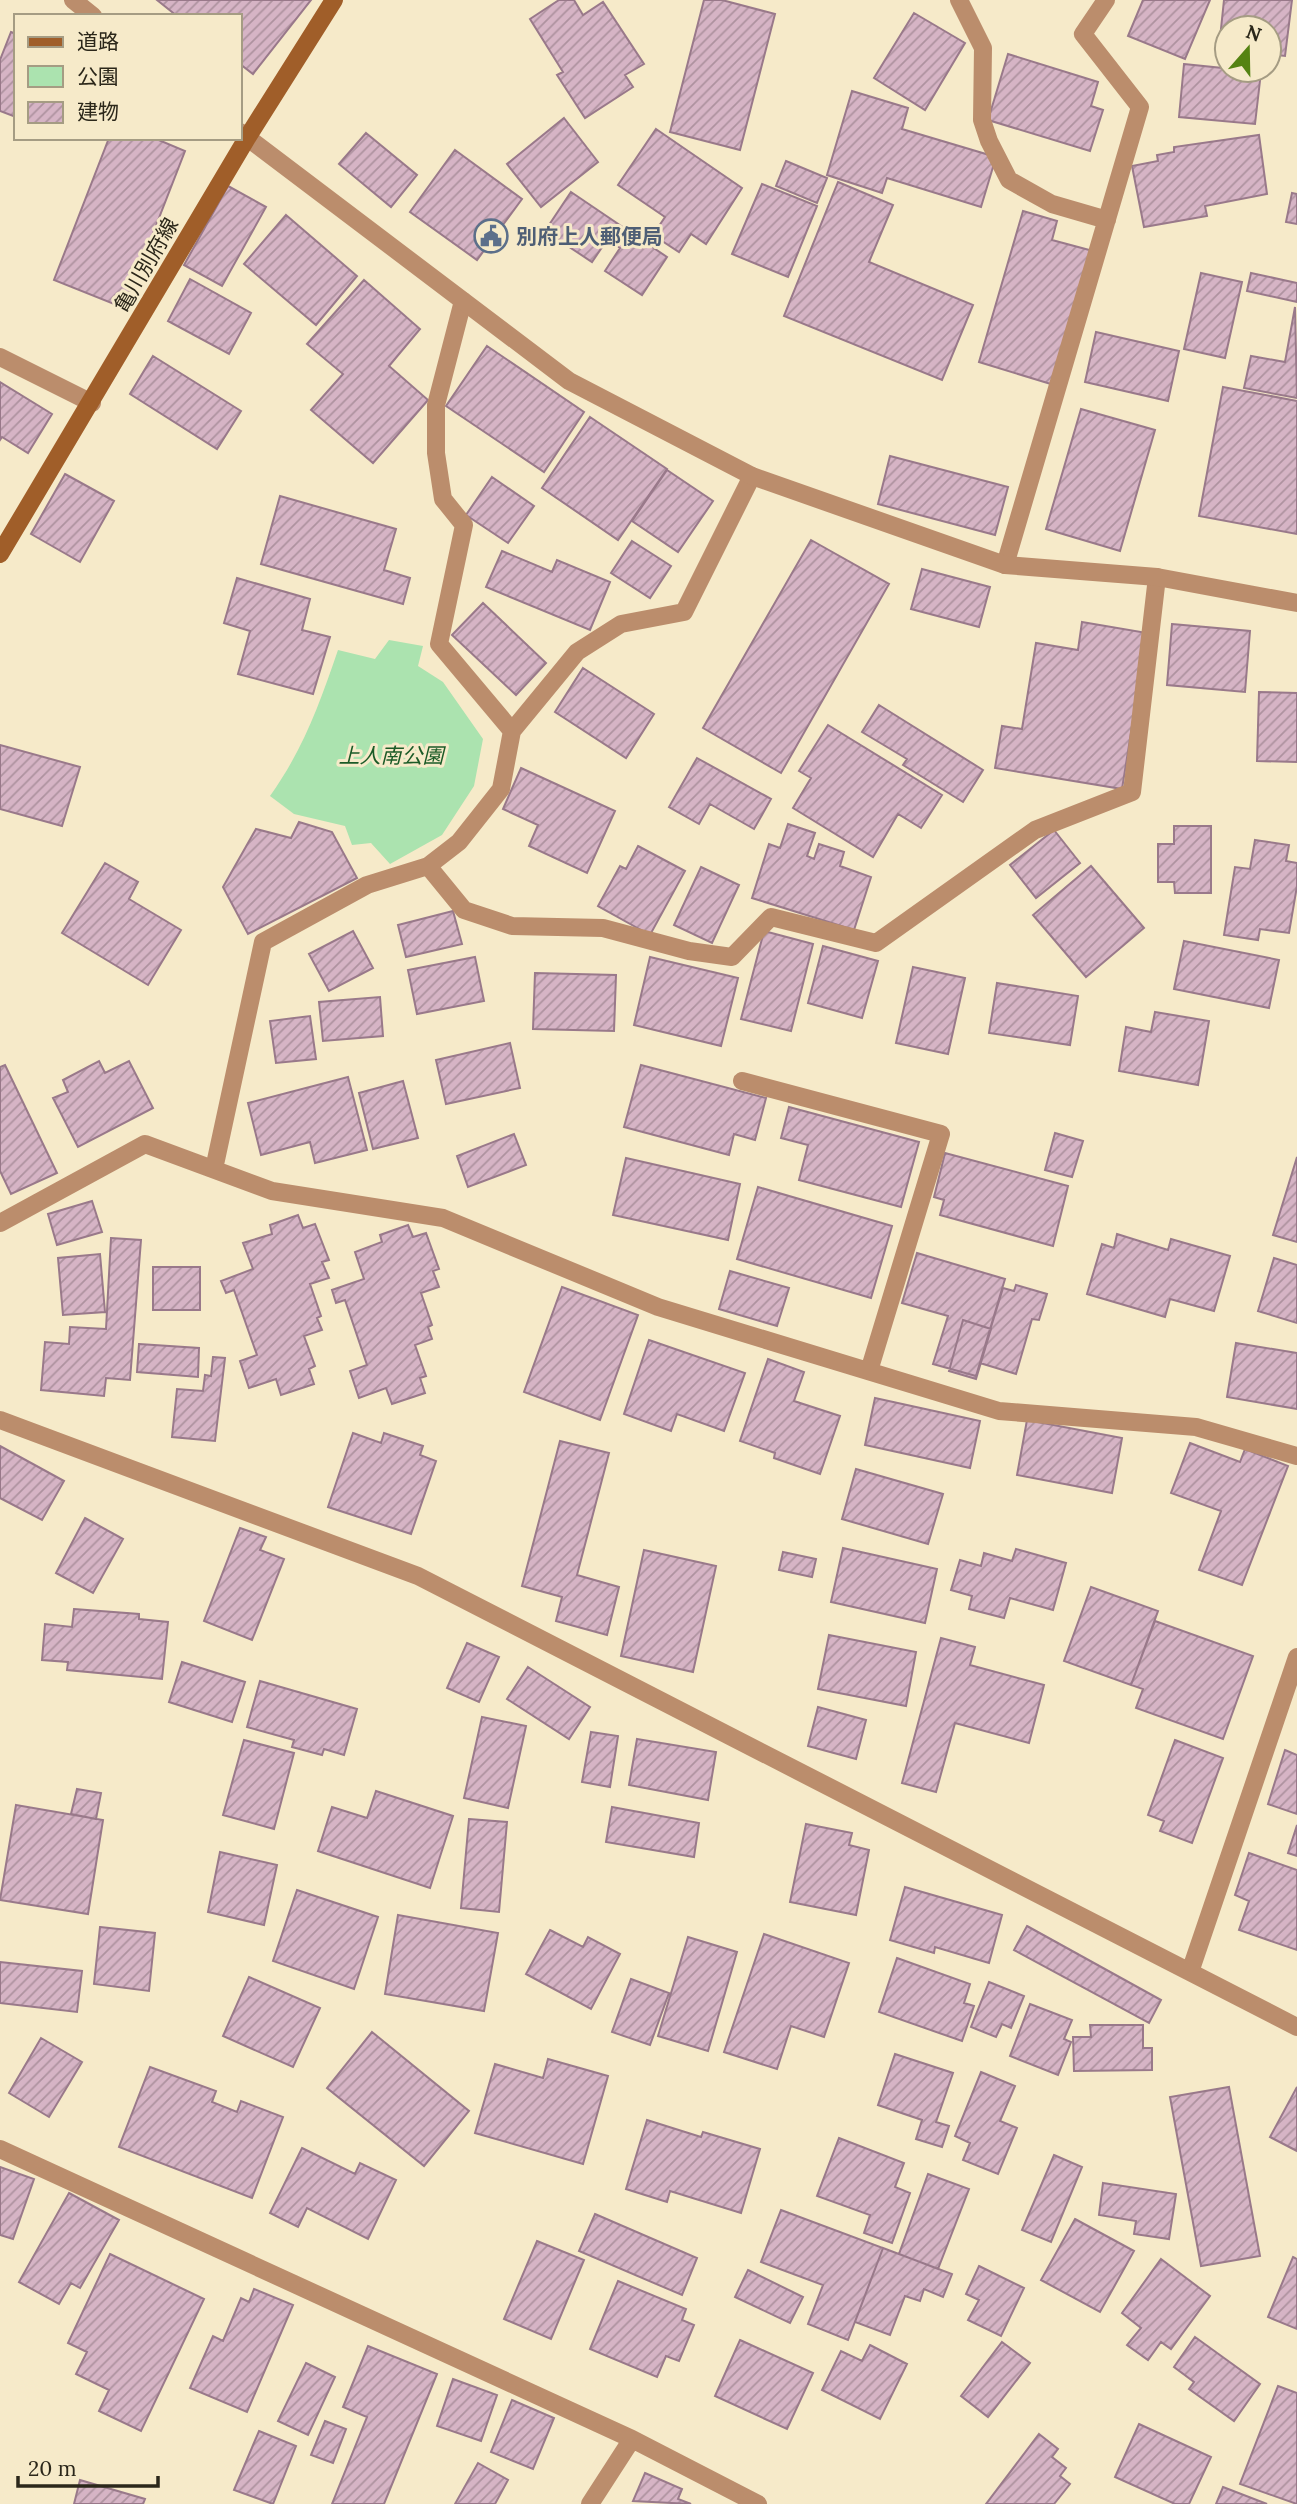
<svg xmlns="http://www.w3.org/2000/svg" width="1297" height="2504" font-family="Lora,'Noto Sans JP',serif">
  <defs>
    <pattern id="building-hatch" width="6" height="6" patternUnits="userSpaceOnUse" patternTransform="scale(1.75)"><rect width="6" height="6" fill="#d6b4c5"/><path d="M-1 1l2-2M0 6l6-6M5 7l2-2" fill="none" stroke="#ae929f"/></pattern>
  </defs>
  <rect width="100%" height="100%" fill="#f6eac9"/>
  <path fill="#abe3af" d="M389,640L423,646L418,666L443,682L483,739L474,786L442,835L390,864L371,843L352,845L345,826L294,814L270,796C304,748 319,705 338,650L375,659Z"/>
  <path fill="url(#building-hatch)" stroke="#99798a" stroke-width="2" d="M157,0H311L253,74L240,64V16H177Z
    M559,0H574L583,15L603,2L644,64L625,75L633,87L585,118L557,75L563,72L530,19Z
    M704,0H722L775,14L740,150L670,132Z
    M1143,0H1210L1185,59L1128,36Z
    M1224,0H1292L1285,56L1269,54V28H1227V49L1219,48Z
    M914,13L965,43L925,110L874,78Z
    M11,32L16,34V117L0,111V60Z
    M1008,54L1098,82L1091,106L1103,110L1090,151L988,120Z
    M1184,64L1261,72L1255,124L1179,117Z
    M852,91L908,108L902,129L996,157L981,207L887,178L882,193L827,175Z
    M564,118L598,162L541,207L507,164Z
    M656,129L742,188L706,244L691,234L679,252L653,235L665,217L618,185Z
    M366,133L417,175L391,207L339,164Z
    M1259,135L1267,194L1205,206L1207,216L1144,227L1132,166L1158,161L1157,155L1174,152V147Z
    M109,138H154L185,151L124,308L54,280Z
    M455,150L522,199L477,260L410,212Z
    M786,161L827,178L817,203L776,186Z
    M838,182L893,205L869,262L973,305L942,380L784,316Z
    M762,184L817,206L788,277L732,254Z
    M228,186L266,207L222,286L184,265Z
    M571,192L667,257L642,295L605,271L620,248L607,240L592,262L545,231Z
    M1292,193L1297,194V224L1286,222Z
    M1023,211L1057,221L1052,240L1093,251L1054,385L979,362Z
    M286,215L357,276L316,325L244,264Z
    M1201,273L1242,282L1225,358L1184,349Z
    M1251,273L1297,283V302L1247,291Z
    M190,279L251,313L229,354L168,321Z
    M364,280L420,329L389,366L428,400L373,463L311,410L343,374L307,344Z
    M1295,307L1297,398L1244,388L1251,356L1285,362Z
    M1096,332L1179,351L1168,401L1085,382Z
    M487,346L584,412L544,472L446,406Z
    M153,356L241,411L217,449L130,394Z
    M0,382L52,414L28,453L2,437L0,440Z
    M1223,387L1297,401V534L1199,516Z
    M1081,409L1155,430L1120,551L1046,529Z
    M590,417L667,469L618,540L542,488Z
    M890,456L1008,487L995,535L878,504Z
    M667,470L713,501L678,552L632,521Z
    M65,474L114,501L80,562L31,534Z
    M492,477L534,506L508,543L466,515Z
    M280,496L396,529L384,570L410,578L403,604L261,564Z
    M811,540L889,584L781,773L703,728Z
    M632,541L671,566L650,598L611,573Z
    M502,551L552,572L557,560L610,582L590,630L486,587Z
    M922,569L990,587L979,627L911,609Z
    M237,578L310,599L302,630L330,637L313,694L238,674L250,631L224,623Z
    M483,603L546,663L516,695L452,635Z
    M1082,622L1147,633L1122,789L995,768L1002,726L1022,729L1036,643L1078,650Z
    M1172,624L1250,631L1245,692L1167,685Z
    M583,668L654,714L626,758L555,712Z
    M1259,692L1297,693V762L1257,761Z
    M879,705L983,770L963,802L903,765L907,759L862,732Z
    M828,725L942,795L921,828L898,814L873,857L793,808L811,778L799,771Z
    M0,745L80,767L62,826L0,809Z
    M697,758L771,799L754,829L710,804L699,824L669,807Z
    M521,768L615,811L587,873L529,846L538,825L503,809Z
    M299,822L332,832L357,878L248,934L223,887L256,829L291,838Z
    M788,824L815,833L807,856L814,859L819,844L844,852L840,866L871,877L854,930L752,898L769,844L780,848Z
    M1174,826H1211V893H1175L1174,882H1158V844H1174Z
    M1054,830L1080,863L1036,898L1010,865Z
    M1255,840L1289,845L1286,861L1297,863V886L1289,933L1260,929L1258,940L1224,935L1235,867L1250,869Z
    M638,846L685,871L650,935L598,906L620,866L626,869Z
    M105,863L138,882L129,899L181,930L148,985L62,933Z
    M1091,866L1144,928L1086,977L1033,915Z
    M701,867L739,885L712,943L674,925Z
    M453,911L462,944L406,957L398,925Z
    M353,931L373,968L329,991L309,954Z
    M764,931L813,944L791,1031L741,1019Z
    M1184,941L1279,960L1269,1008L1174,989Z
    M823,946L878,961L862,1018L808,1003Z
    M475,957L484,1001L417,1014L408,970Z
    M650,957L738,978L721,1046L634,1025Z
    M913,967L965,978L948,1054L896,1043Z
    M535,973L616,975L614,1031L533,1029Z
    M997,983L1078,996L1070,1045L989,1033Z
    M380,997L383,1036L323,1041L319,1002Z
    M1155,1012L1209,1021L1198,1085L1119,1071L1126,1027L1151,1032Z
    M310,1016L316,1059L276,1063L270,1021Z
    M510,1043L520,1088L446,1104L436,1060Z
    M99,1061L105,1073L129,1061L153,1108L78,1147L53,1098L68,1092L63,1080Z
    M5,1065L57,1173L11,1194L0,1171V1067Z
    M641,1065L766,1098L755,1140L734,1134L729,1155L624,1127Z
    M348,1077L367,1150L315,1163L310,1142L261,1155L248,1103Z
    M403,1081L418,1138L373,1149L359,1093Z
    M789,1107L919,1142L901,1207L799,1180L808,1145L781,1138Z
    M1055,1133L1083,1141L1072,1177L1045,1170Z
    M514,1134L526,1165L468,1187L457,1156Z
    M945,1153L1068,1186L1053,1246L940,1215L944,1200L934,1197Z
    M1297,1157V1242L1273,1235Z
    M626,1158L740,1184L728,1240L613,1215Z
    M758,1187L892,1226L871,1298L737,1259Z
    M92,1201L102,1232L57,1245L48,1214Z
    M298,1215L303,1228L315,1224L329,1260L322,1262L329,1278L310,1284L321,1316L317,1318L322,1330L304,1336L315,1366L309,1369L314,1384L281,1395L276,1379L249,1388L240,1361L257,1355L234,1290L226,1293L221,1281L253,1269L243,1243L272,1234L270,1225Z
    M408,1225L413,1237L426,1233L439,1269L433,1271L439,1287L421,1293L432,1325L428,1327L432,1339L415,1345L426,1376L420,1378L425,1393L392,1404L386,1388L359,1398L350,1371L367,1365L345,1300L336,1303L332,1290L364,1279L355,1252L382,1242L380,1235Z
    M1117,1234L1168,1250L1171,1239L1230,1256L1214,1311L1170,1299L1165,1317L1087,1294L1102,1244L1114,1248Z
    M111,1238L141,1240L130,1380L106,1378L104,1396L41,1390L45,1342L69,1344L70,1327L106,1329Z
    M917,1253L1005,1279L976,1376L933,1364L948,1316L902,1303Z
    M100,1254L105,1312L63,1315L58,1258Z
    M1274,1258L1297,1265V1323L1258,1311Z
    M153,1267H200V1310H153Z
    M730,1271L789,1288L777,1326L719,1309Z
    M1016,1285L1047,1294L1039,1320L1032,1319L1016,1374L980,1363L1003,1288L1014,1291Z
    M562,1287L638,1315L600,1420L524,1392Z
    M963,1320L991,1329L976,1379L949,1371Z
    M649,1340L745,1373L724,1431L677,1414L671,1431L624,1414Z
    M1236,1343L1297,1353V1409L1227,1397Z
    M139,1344L199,1348L198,1377L137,1372Z
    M213,1357L225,1358L215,1441L172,1437L177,1389L203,1391L205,1375L211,1376Z
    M768,1359L804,1372L794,1401L840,1416L820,1474L774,1458L775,1453L740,1441Z
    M875,1398L980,1421L970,1468L865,1445Z
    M1027,1420L1122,1438L1112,1493L1017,1475Z
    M353,1433L381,1443L384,1433L423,1446L420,1455L436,1461L411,1534L328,1507Z
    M560,1441L609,1453L577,1575L619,1587L607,1635L556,1621L562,1597L522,1586Z
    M1190,1443L1240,1462L1245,1449L1288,1466L1242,1585L1199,1570L1221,1511L1171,1493Z
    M0,1446L64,1481L42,1520L0,1498Z
    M856,1469L943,1494L928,1544L842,1519Z
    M85,1518L123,1539L93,1593L56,1573Z
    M240,1528L266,1537L260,1550L284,1559L252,1640L204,1621Z
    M843,1548L937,1569L925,1623L831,1602Z
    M1016,1549L1066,1563L1053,1610L1010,1598L1004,1618L969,1609L972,1596L951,1590L960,1560L981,1566L984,1553L1012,1561Z
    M644,1550L716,1566L693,1672L621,1656Z
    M783,1552L816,1559L812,1577L779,1570Z
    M1091,1587L1158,1611L1131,1685L1064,1661Z
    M74,1609L139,1614V1619L168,1622L162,1679L67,1670L68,1662L42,1660L45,1624L72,1627Z
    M1155,1621L1253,1656L1223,1739L1136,1708L1143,1689L1131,1685Z
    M829,1635L916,1652L906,1706L818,1689Z
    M941,1638L975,1647L970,1665L1044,1685L1029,1743L955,1723L936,1792L902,1783Z
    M467,1643L499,1657L479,1702L447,1688Z
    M182,1662L245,1682L232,1722L169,1702Z
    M528,1667L590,1707L569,1739L507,1699Z
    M260,1681L357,1709L344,1755L324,1749L322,1755L292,1747L294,1740L247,1727Z
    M818,1707L866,1720L856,1759L808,1746Z
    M482,1717L526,1726L508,1808L464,1798Z
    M591,1732L618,1736L610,1787L582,1782Z
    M637,1739L716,1752L708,1800L629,1785Z
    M244,1740L294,1753L274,1829L223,1815Z
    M1175,1740L1223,1758L1192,1843L1160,1831L1164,1821L1148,1815Z
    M1285,1750L1297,1755V1814L1268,1804Z
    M77,1789L101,1793L96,1819L71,1814Z
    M376,1791L453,1816L430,1888L318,1851L332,1807L367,1818Z
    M16,1805L103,1820L88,1914L0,1900Z
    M612,1807L699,1823L694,1857L606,1842Z
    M469,1819L507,1822L499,1912L461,1908Z
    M806,1824L852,1833L849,1845L869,1850L856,1915L790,1902Z
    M1297,1825V1856L1288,1853Z
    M220,1852L277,1865L264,1925L208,1912Z
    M1249,1853L1297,1870V1950L1239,1930L1249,1901L1235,1895Z
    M905,1887L1002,1915L989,1963L935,1947L934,1953L890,1940Z
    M297,1890L378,1917L354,1989L273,1961Z
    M398,1915L498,1933L484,2011L385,1994Z
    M1027,1926L1161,2000L1149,2023L1014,1950Z
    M100,1927L155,1933L149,1991L94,1984Z
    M550,1930L583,1947L588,1937L620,1954L591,2009L526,1974Z
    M764,1934L849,1963L824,2037L791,2026L777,2069L724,2052Z
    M688,1937L737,1952L708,2051L658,2036Z
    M897,1958L970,1984L964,2003L974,2006L962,2041L879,2012Z
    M0,1962L82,1971L77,2012L0,2003Z
    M249,1977L320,2008L293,2067L223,2036Z
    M631,1979L669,1993L650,2045L612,2032Z
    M989,1982L1024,1996L1011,2028L1002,2024L996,2037L971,2027Z
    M1030,2004L1072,2020L1064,2039L1071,2042L1058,2075L1010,2056Z
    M1090,2025H1143V2048H1152V2070L1074,2071L1073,2037H1091Z
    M372,2032L469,2111L424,2166L327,2088Z
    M41,2038L82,2062L49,2117L9,2093Z
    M895,2054L953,2073L936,2122L949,2126L942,2147L916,2139L922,2120L878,2105Z
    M548,2059L608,2076L583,2164L475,2133L495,2064L543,2078Z
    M150,2067L216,2091L212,2102L237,2112L241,2101L283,2117L252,2198L119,2147Z
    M981,2072L1015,2086L1000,2121L1017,2128L998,2174L963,2160L970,2143L955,2136Z
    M1229,2087L1260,2256L1201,2266L1170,2097Z
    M1297,2087V2151L1270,2137Z
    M647,2120L701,2137L703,2132L760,2149L741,2213L670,2191L667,2202L626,2189Z
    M839,2138L904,2163L895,2187L910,2193L892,2243L864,2233L870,2215L817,2196Z
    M302,2148L355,2174L360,2163L396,2180L368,2239L307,2208L298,2227L270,2213Z
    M1054,2155L1082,2167L1051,2242L1022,2230Z
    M0,2167L34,2179L13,2239L0,2235Z
    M928,2174L969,2189L938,2269L899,2254Z
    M1103,2183L1176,2194L1169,2239L1134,2234L1136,2221L1099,2215Z
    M69,2193L119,2220L80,2288L71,2283L59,2304L19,2282Z
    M781,2210L883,2248L848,2340L808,2324L823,2285L761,2262Z
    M595,2214L697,2258L682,2295L579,2251Z
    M1075,2219L1134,2251L1100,2312L1041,2280Z
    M537,2241L584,2260L551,2339L504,2319Z
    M883,2248L952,2274L943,2297L924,2289L920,2301L905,2296L890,2335L855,2322Z
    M110,2254L204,2299L141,2431L99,2411L109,2390L76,2374L87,2352L68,2343Z
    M1293,2257L1297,2259V2329L1268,2317Z
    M1161,2259L1210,2296L1171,2349L1161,2342L1148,2360L1127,2345L1141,2328L1122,2313Z
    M979,2266L1024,2288L1001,2336L968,2320L979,2300L966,2294Z
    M748,2270L803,2297L790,2323L735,2297Z
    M618,2281L686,2309L682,2320L694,2325L679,2361L666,2356L657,2377L590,2349Z
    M254,2289L293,2305L247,2412L190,2388L213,2336L223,2341L241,2298L249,2302Z
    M1195,2337L1260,2384L1234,2421L1189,2389L1194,2382L1174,2367Z
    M740,2340L813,2373L787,2429L715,2396Z
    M1002,2342L1030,2363L988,2417L961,2396Z
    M870,2345L907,2364L880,2419L822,2390L841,2351L862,2361Z
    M368,2346L437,2374L384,2504H332L367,2417L343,2407Z
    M306,2363L335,2377L308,2435L278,2421Z
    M453,2379L497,2395L481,2441L437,2426Z
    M1278,2386L1297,2393V2504L1240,2484Z
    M512,2400L554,2418L533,2469L491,2452Z
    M325,2421L346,2429L333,2463L311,2455Z
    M1139,2424L1211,2457L1189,2504H1175L1115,2477Z
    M259,2431L296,2446L273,2504L234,2490Z
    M1039,2434L1058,2449L1052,2457L1066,2468L1060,2476L1070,2484L1054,2504H986Z
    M478,2463L508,2480L495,2504H455Z
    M645,2473L682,2489L678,2499L691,2504L633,2501Z
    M80,2480L145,2499L143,2504H74Z
    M1223,2487L1267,2504H1216Z"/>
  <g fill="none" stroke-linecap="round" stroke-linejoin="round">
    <path stroke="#bb8d6c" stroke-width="18" d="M959,0L983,48L982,120L989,141L1009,180L1052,204L1107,220
      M463,301L436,405V453L443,499L464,525L439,644L512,731
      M0,357L92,403
      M1005,565L1140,107L1083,34L1106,0
      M428,866L464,910L512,926L603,928L689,951L732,957L771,917L876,943L1035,830L1132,792L1157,577
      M742,1081L941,1134L869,1371
      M214,1169L263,942L367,885L428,866L459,842L501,789L512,731L577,652L621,624L684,612L752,476
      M0,1223L145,1144L272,1191L443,1218L658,1307L999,1411L1196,1427L1297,1456
      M0,1420L418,1576L1297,2027
      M1190,1972L1297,1657
      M0,2149L632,2439L758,2504
      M590,2504L632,2439"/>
    <path stroke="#bb8d6c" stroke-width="18" d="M73,0L93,16
      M240,132L569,381L752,476L1005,565L1157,577L1297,603"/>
    <path stroke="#a05e29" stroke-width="18" d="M0,554L247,138L334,0"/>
  </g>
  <defs>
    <symbol id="civic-ring" viewBox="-11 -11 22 22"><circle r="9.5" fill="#f6eac9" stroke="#5c6f8a" stroke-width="1.5"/><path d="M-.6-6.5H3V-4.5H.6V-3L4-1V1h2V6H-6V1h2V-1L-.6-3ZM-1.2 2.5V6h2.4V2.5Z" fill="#5c6f8a"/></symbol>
  </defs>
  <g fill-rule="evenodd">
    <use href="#civic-ring" x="472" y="217" width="38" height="38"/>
  </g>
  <g text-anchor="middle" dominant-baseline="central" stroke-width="6" stroke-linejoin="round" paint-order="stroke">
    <g font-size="21" font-weight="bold" fill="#4e5e75" stroke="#f6eac9" text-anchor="start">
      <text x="516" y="236">別府上人郵便局</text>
    </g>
    <g font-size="21" fill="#2b271a" stroke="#f6eac9">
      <text transform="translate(146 265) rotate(-60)">亀川別府線</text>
    </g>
    <g font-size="21" font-style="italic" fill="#1b5b27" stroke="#f6eac9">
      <text x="391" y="755">上人南公園</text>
    </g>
  </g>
  <rect x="14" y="14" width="228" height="126" fill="#f6eac9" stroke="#a59c83" stroke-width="2"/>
  <rect x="28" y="37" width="35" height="10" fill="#a05e29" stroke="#a59c83" stroke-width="2"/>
  <text x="77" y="49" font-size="21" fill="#2b271a">道路</text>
  <rect x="28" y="66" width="35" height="21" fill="#abe3af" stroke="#a59c83" stroke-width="2"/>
  <text x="77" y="84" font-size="21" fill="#2b271a">公園</text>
  <rect x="28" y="102" width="35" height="21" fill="url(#building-hatch)" stroke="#a59c83" stroke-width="2"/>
  <text x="77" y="119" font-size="21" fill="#2b271a">建物</text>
  <g transform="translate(1248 49) rotate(20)"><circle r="33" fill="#f6eac9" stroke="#a59c83" stroke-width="2"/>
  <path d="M0-5L12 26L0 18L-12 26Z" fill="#558312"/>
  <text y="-10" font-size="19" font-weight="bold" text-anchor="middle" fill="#2b271a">N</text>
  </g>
  <path d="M18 2476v10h140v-10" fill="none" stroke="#2b271a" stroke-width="3.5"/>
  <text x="28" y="2476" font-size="21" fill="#2b271a" stroke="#f6eac9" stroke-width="5" paint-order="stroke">20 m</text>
</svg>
